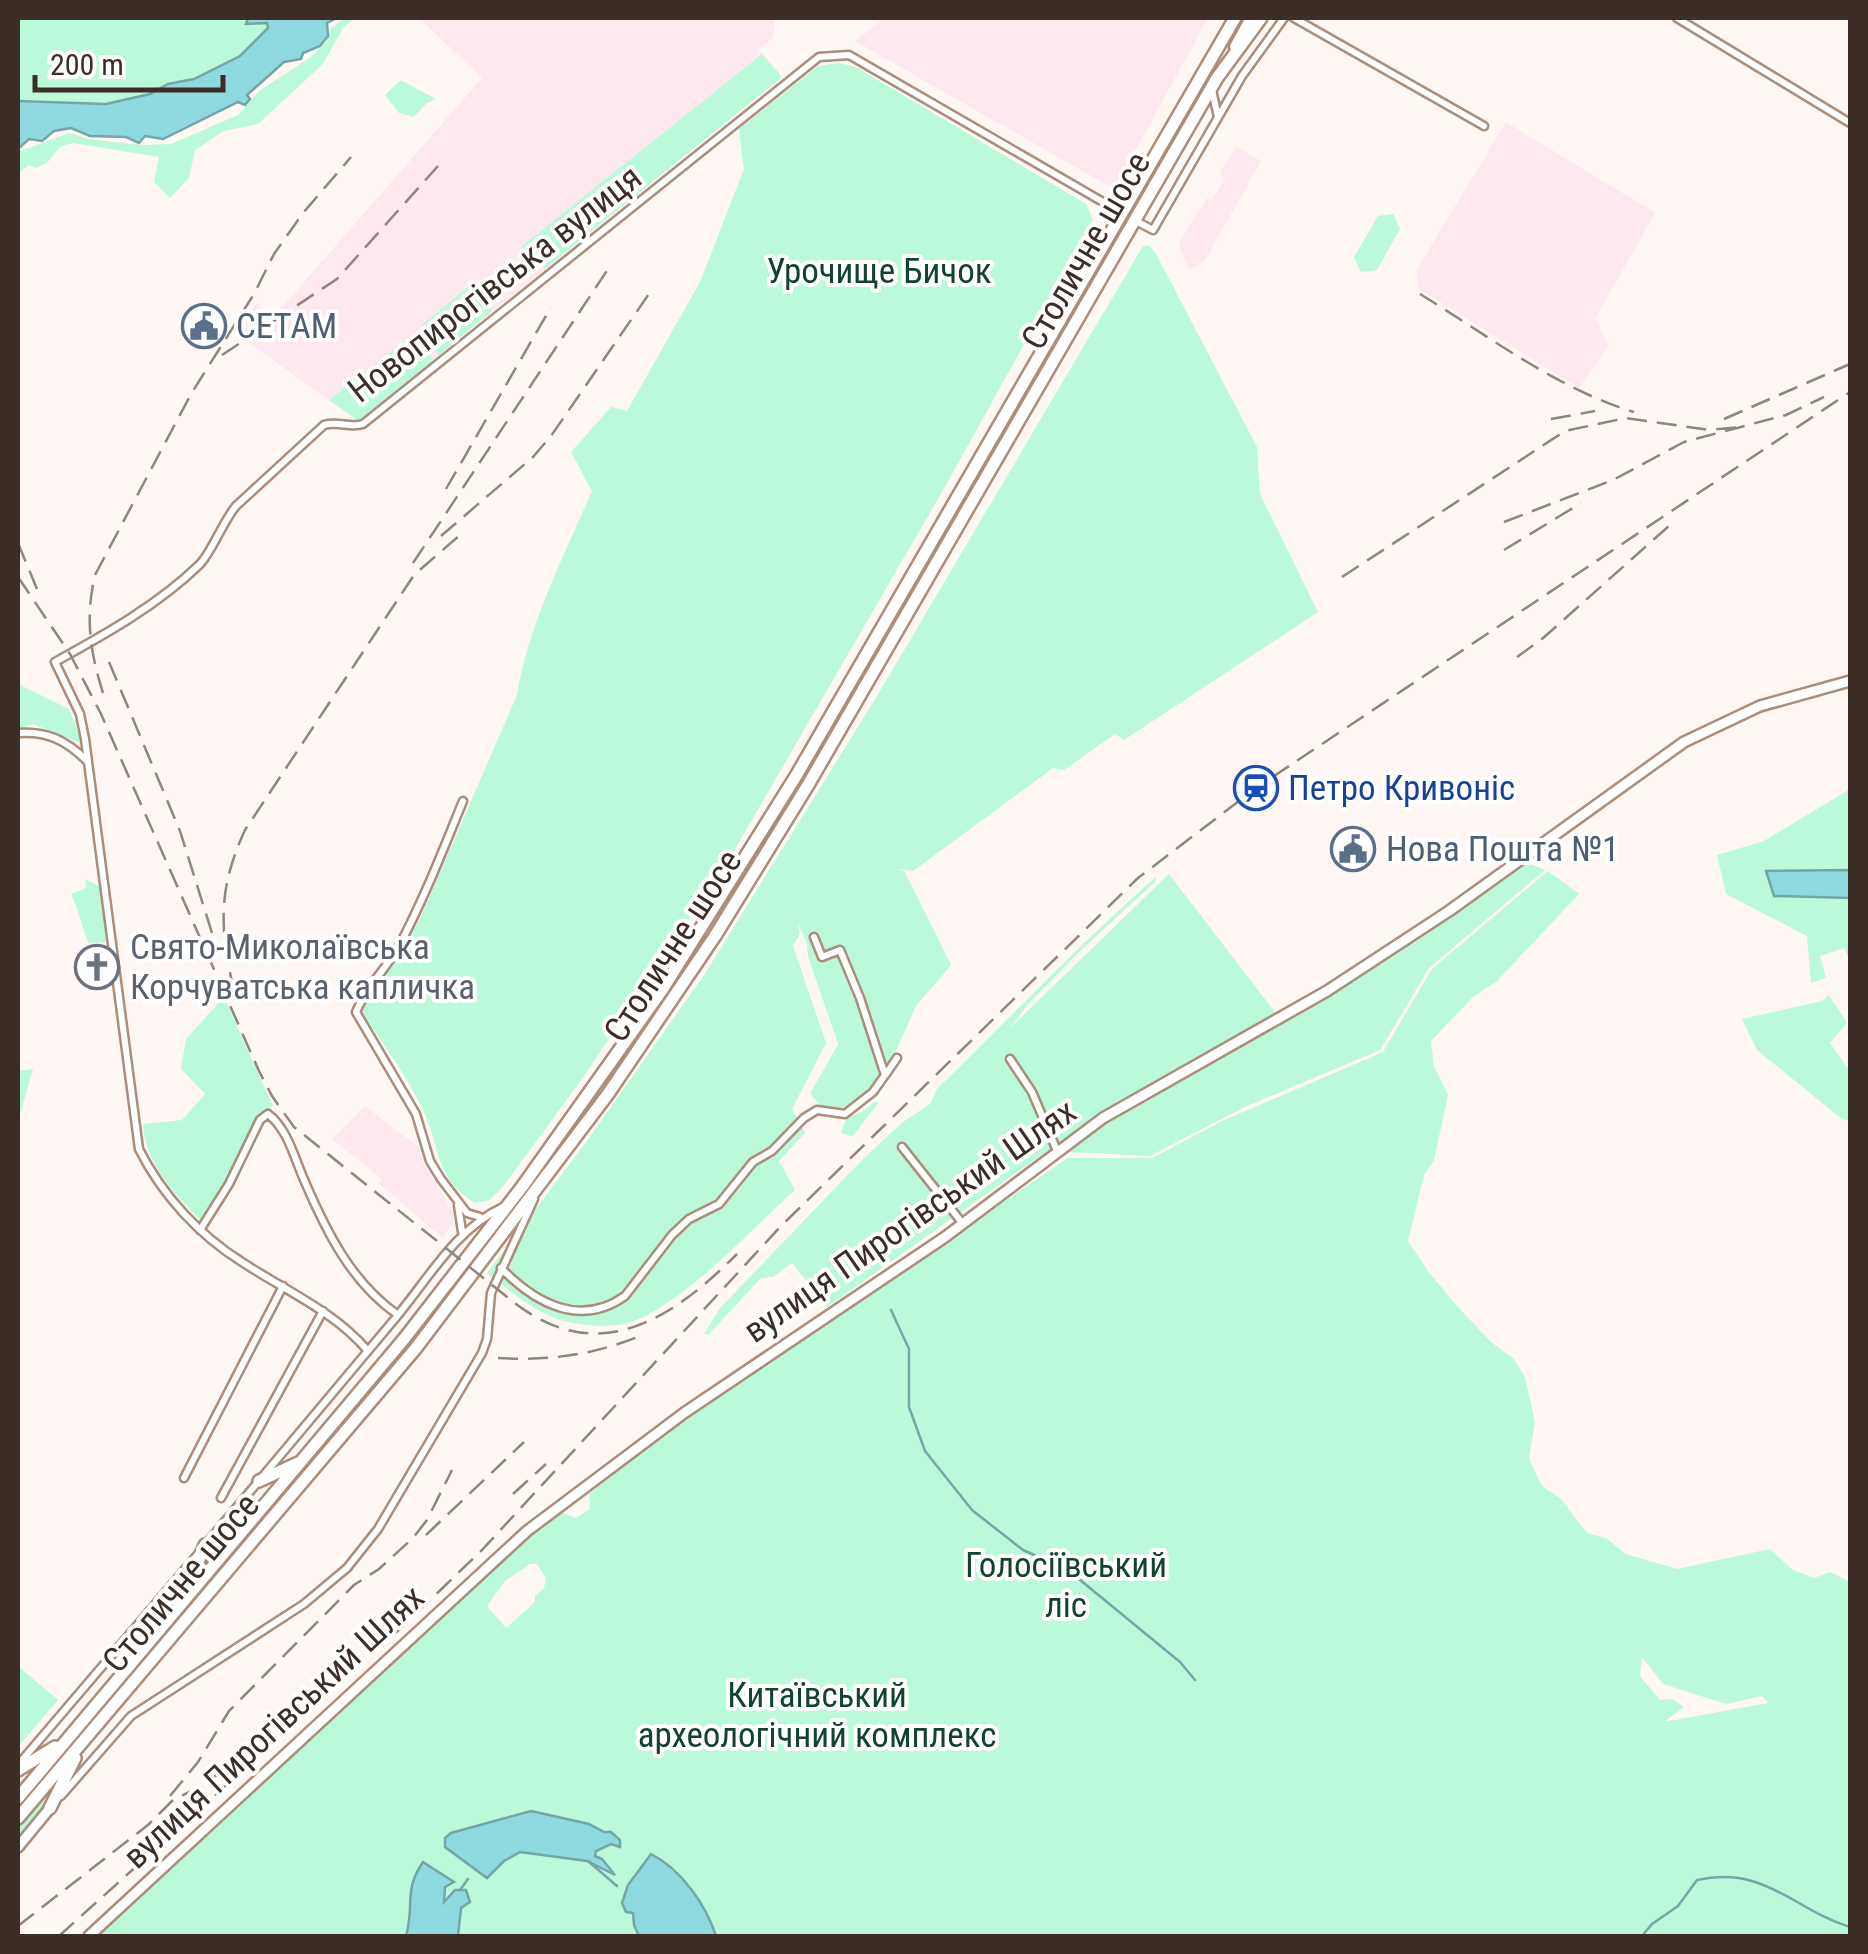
<svg xmlns="http://www.w3.org/2000/svg" width="1868" height="1954" font-family="'Roboto Condensed',sans-serif">
  <rect width="100%" height="100%" fill="#fef7f3"/>
  <path fill="#fde8ef" d="M419,18H775L773,38L758,50L782,77L360,419H355L234,332L257,303L270,315L284,305L482,78Z
    M885,18H1208L1114,189L855,41Z
    M1506,122L1655,213L1595,319L1609,345L1579,388L1419,289L1416,271Z
    M1236,146L1261,161L1204,262L1189,269L1180,249V241L1207,198L1212,200L1224,179L1220,172Z
    M365,1106L420,1148L423,1162L456,1217L443,1238L379,1184L382,1179L332,1139Z"/>
  <path fill="#bbf9db" fill-rule="evenodd" d="M18,18H247L246,23H267L268,28L240,56L194,80L168,84L151,94L106,104L18,101Z
    M345,18H354L343,28L322,65L258,124L224,131L195,150L189,178L170,198L154,182L159,157L73,143L61,146L47,163L36,168L29,165L18,173V152L69,133L89,139L142,145L171,144L238,115L259,91L311,57L327,41L331,28Z
    M762,54L782,77L545,269L522,246Z
    M838,63L856,67L1086,204L1093,220L946,485L724,868L582,1079L502,1188L490,1200L475,1203C434,1178 441,1148 423,1110C407,1075 381,1042 361,1010L419,921L517,695C529,623 563,558 592,491L571,452L611,407L627,411L700,282L744,169L739,129L818,66Z
    M401,80L436,99L427,103L414,117L399,113L385,95Z
    M1393,214L1400,229L1377,270L1361,272L1354,257L1378,216Z
    M1143,246H1149L1155,252L1257,447L1260,494L1318,612L1124,740L1115,734L1064,770L1053,768L913,871L899,869L905,872L951,965L916,1006L880,1086L843,1113L823,1108L810,1094L838,1044L808,956L807,943L798,924L800,934L793,946L826,1043L792,1109L805,1133L779,1161L795,1190C750,1230 689,1299 634,1321C615,1329 577,1326 558,1319C530,1309 509,1290 487,1273L584,1145L704,975L877,696Z
    M469,286L492,311L439,355L422,336L423,324Z
    M410,337L434,360L360,419H356L329,400Z
    M18,684L69,709L83,744L33,724L18,729Z
    M1850,789V870L1767,871L1774,896L1850,898V961L1844,948L1820,956L1826,978L1811,983L1807,936L1726,894L1717,855L1764,841Z
    M1528,863L1545,870L1429,968L1380,1050L1245,1107L1150,1156L1047,1151L827,1307L792,1263L773,1277L761,1278L708,1335L704,1334L720,1308L862,1160L903,1122L930,1104L937,1089C1010,1018 1079,944 1156,877L1155,882L1078,953L1029,1003L1010,1028L1169,874L1281,1020Z
    M1548,871L1579,894L1497,981L1473,997L1431,1041L1434,1066L1448,1095L1434,1160L1424,1175L1408,1241L1428,1271L1457,1306L1491,1342L1514,1359L1525,1377L1535,1422L1529,1459L1542,1486L1561,1499L1587,1533L1606,1538L1626,1554L1677,1569L1770,1549L1793,1570L1814,1578L1830,1572L1850,1582V1936H97L422,1628L537,1526L560,1512L576,1518L590,1509L589,1494L685,1418L1068,1158H1152L1222,1121L1383,1052L1432,969ZM530,1564H537L546,1578L544,1588L535,1596V1602L506,1628L487,1606L505,1581ZM1642,1657L1663,1684L1726,1704L1762,1696L1768,1703L1664,1722L1684,1707L1673,1699L1660,1700L1640,1676Z
    M85,879L99,886L106,942L89,943C81,926 79,910 71,894L86,888Z
    M1829,995L1847,1023L1830,1043L1847,1067L1850,1068V1121L1842,1119L1757,1050L1742,1019L1822,1001Z
    M224,997L273,1106L262,1115L202,1222C175,1194 145,1164 143,1124L182,1120L205,1094L181,1069L186,1039Z
    M33,1069L18,1121V1071Z
    M874,1102H879L853,1136L841,1133L847,1117L862,1112Z
    M18,1666L58,1700L18,1747Z
    M55,1784L45,1808L18,1841V1828Z"/>
  <path fill="#8edade" stroke="#75a6a7" stroke-width="2.5" d="M248,18H337L327,23L328,36L320,46L303,53L301,59L284,62L247,95L250,99L245,105L238,102L163,139L145,136L139,143L126,137L90,136L71,128L54,131L42,141L29,139L18,149V101L106,104L150,94L168,84L194,79L240,56L268,28L267,23L246,24Z
    M1850,870V898L1774,896L1766,871Z
    M531,1811L589,1824L604,1832H611L620,1840V1847L611,1844L596,1851L595,1856L602,1859L615,1875L587,1861L520,1852L504,1861L487,1878L445,1847V1838L451,1833Z
    M651,1854C681,1869 706,1905 716,1936H639L634,1925L633,1913L626,1912L622,1903L628,1885Z
    M423,1862L454,1882L445,1887L444,1902L455,1890H466L470,1902L461,1908L458,1936H406C415,1905 403,1891 423,1862Z"/>
  <g fill="none" stroke-linecap="round" stroke-linejoin="round">
    <path stroke="#75a6a7" stroke-width="2.5" d="M891,1310L909,1349V1407L925,1451L972,1510L1023,1550L1068,1570L1180,1662L1195,1680
      M588,1861L617,1886
      M460,1890L468,1879
      M1642,1936L1652,1924L1678,1906L1697,1880C1765,1865 1794,1910 1850,1927"/>
    <defs>
      <path id="street" d="M1294,18L1484,126
        M1677,18L1850,123
        M1212,90L1218,117
        M1136,221L1153,230L1242,76L1284,18
        M18,733C47,731 66,740 87,761
        M463,801C443,850 424,899 399,946C386,969 366,987 356,1012L416,1114L430,1161L441,1179L467,1213L480,1217
        M1010,1059L1032,1092L1058,1153
        M886,1074L897,1058
        M902,1147L963,1224
        M458,1205L462,1232
        M200,1230L229,1184L260,1120L268,1114C288,1129 295,1160 305,1182C327,1233 352,1283 398,1315
        M501,1268C535,1303 580,1328 625,1296L672,1235L689,1219L719,1204L753,1162L772,1151L804,1118L817,1110L845,1114L873,1092L885,1075L860,998L840,950L822,957L814,937
        M368,1351C334,1311 286,1291 242,1262C199,1235 162,1195 139,1149L85,739L80,714L55,662C104,635 158,605 199,565C211,554 222,523 236,506L324,425C338,421 350,428 363,424L819,57L849,55L1122,213
        M184,1478L283,1286
        M221,1498L323,1311
        M206,1544C268,1470 331,1395 393,1321C428,1280 454,1230 503,1207
        M18,1765L198,1554
        M61,1796L131,1716L304,1604L347,1568L378,1529L482,1353L487,1339L491,1293L534,1199"/>
      <path id="secondary" d="M18,1847L50,1808
        M89,1936L527,1531L684,1413L945,1237L1103,1118L1327,991L1449,911L1684,742L1760,706L1850,681"/>
      <path id="primary" d="M1235,47L1251,18"/>
      <path id="highway" d="M259,1481L298,1463
        M186,1591L205,1545
        M18,1770L55,1747
        M18,1798L404,1339L522,1187L662,990L796,776L1235,18
        M50,1808L75,1758
        M18,1818L416,1348L608,1094L715,936L808,785L1217,78L1261,18"/>
    </defs>
    <use href="#street" stroke="#ac8c7a" stroke-width="11"/>
    <use href="#secondary" stroke="#ac8c7a" stroke-width="14"/>
    <use href="#primary" stroke="#ac8c7a" stroke-width="15"/>
    <use href="#highway" stroke="#ac8c7a" stroke-width="16"/>
    <use href="#street" stroke="#fff" stroke-width="6"/>
    <use href="#secondary" stroke="#fff" stroke-width="9"/>
    <use href="#primary" stroke="#fff" stroke-width="10"/>
    <use href="#highway" stroke="#fff" stroke-width="11"/>
    <path stroke="#90857f" stroke-width="2.5" stroke-dasharray="20 10" stroke-linecap="butt" d="M1420,294C1489,336 1557,389 1634,412
      M222,355L337,279L438,166
      M1551,419L1595,411
      M1724,419L1850,364
      M446,489L551,307
      M1504,522L1613,480L1684,442L1786,415L1824,397
      M441,536L533,457L551,436L653,288
      M18,543L37,589
      M1504,550L1581,503
      M413,563L612,263
      M18,577L70,654L101,714L259,1071L272,1096L294,1127L516,1304C601,1368 674,1317 737,1254
      M1342,577L1565,431L1626,418L1709,430L1743,427
      M1517,657L1542,639L1670,525
      M109,662L180,831L212,933
      M103,693C90,652 85,618 95,575L191,394L254,294L274,254L303,213L351,157
      M234,992C220,927 217,891 245,830L414,575L460,535
      M498,1358C549,1361 593,1355 640,1336
      M513,1494L546,1464
      M426,1535L524,1442
      M170,1796L198,1762L229,1711L354,1585L379,1569L413,1538L427,1520L452,1470
      M18,1926L148,1825L172,1801L208,1782L230,1764
      M59,1936L402,1627L482,1550L781,1226L1138,878L1256,788L1850,392"/>
  </g>
  <defs>
    <symbol id="civic-ring" viewBox="-11 -11 22 22"><circle r="9.5" fill="#fff" stroke="#5c6f8a" stroke-width="1.5"/><path d="M-.6-6.5H3V-4.5H.6V-3L4-1V1h2V6H-6V1h2V-1L-.6-3ZM-1.2 2.5V6h2.4V2.5Z" fill="#5c6f8a"/></symbol>
    <symbol id="station-ring" viewBox="-11 -11 22 22"><circle r="9.5" fill="#fff" stroke="#1a4fb4" stroke-width="1.5"/><path d="M-3-6H3Q5-6 5-4V2Q5 4 3 4L4.5 6H3L1.5 4h-3L-3 6H-4.5L-3 4Q-5 4-5 2V-4Q-5-6-3-6ZM-3.5-4v3h7v-3ZM-3.5 1v1.5H-2V1ZM2 1v1.5H3.5V1Z" fill="#1a4fb4"/></symbol>
    <symbol id="church-ring" viewBox="-11 -11 22 22"><circle r="9.5" fill="#fff" stroke="#6b7280" stroke-width="1.5"/><path d="M-1.2-6h2.4v3.5h3.3v2.4h-3.3V6h-2.4V-.1h-3.3v-2.4h3.3Z" fill="#6b7280"/></symbol>
  </defs>
  <g fill-rule="evenodd">
    <use href="#civic-ring" x="179" y="301" width="50" height="50"/>
    <use href="#station-ring" x="1231" y="763" width="50" height="50"/>
    <use href="#civic-ring" x="1328" y="824" width="50" height="50"/>
    <use href="#church-ring" x="72" y="942" width="50" height="50"/>
  </g>
  <g text-anchor="middle" dominant-baseline="central" stroke-width="8" stroke-linejoin="round" paint-order="stroke">
    <g font-size="35" fill="#3c2e27" stroke="#fff">
      <text transform="translate(1086 251) rotate(-60)">Столичне шосе</text>
      <text transform="translate(495 284) rotate(-38)">Новопирогівська вулиця</text>
      <text transform="translate(673 946) rotate(-57)">Столичне шосе</text>
      <text transform="translate(910 1221) rotate(-35)">вулиця Пирогівський Шлях</text>
      <text transform="translate(181 1583) rotate(-50)">Столичне шосе</text>
      <text transform="translate(274 1727) rotate(-43)">вулиця Пирогівський Шлях</text>
    </g>
    <g font-size="35" fill="#104330" stroke="#fff">
      <text x="879" y="271">Урочище Бичок</text>
      <text x="1066" y="1565">Голосіївський<tspan x="1066" dy="40">ліс</tspan></text>
      <text x="817" y="1695">Китаївський<tspan x="817" dy="40">археологічний комплекс</tspan></text>
    </g>
    <g font-size="35" fill="#4e5e75" stroke="#fff" text-anchor="start">
      <text x="236" y="326">СЕТАМ</text>
      <text x="1386" y="849">Нова Пошта №1</text>
    </g>
    <g font-size="35" fill="#164399" stroke="#fff" text-anchor="start">
      <text x="1288" y="788">Петро Кривоніс</text>
    </g>
    <g font-size="35" fill="#5b616d" stroke="#fff" text-anchor="start">
      <text x="130" y="947">Свято-Миколаївська<tspan x="130" dy="40">Корчуватська капличка</tspan></text>
    </g>
  </g>
  <rect width="1868" height="1954" fill="none" stroke="#3c2e27" stroke-width="40"/>
  <path d="M35 75v15h188v-15" fill="none" stroke="#3c2e27" stroke-width="5"/>
  <text x="50" y="75" font-size="30" fill="#3c2e27" stroke="#ffffff" stroke-width="8" paint-order="stroke">200 m</text>
</svg>
